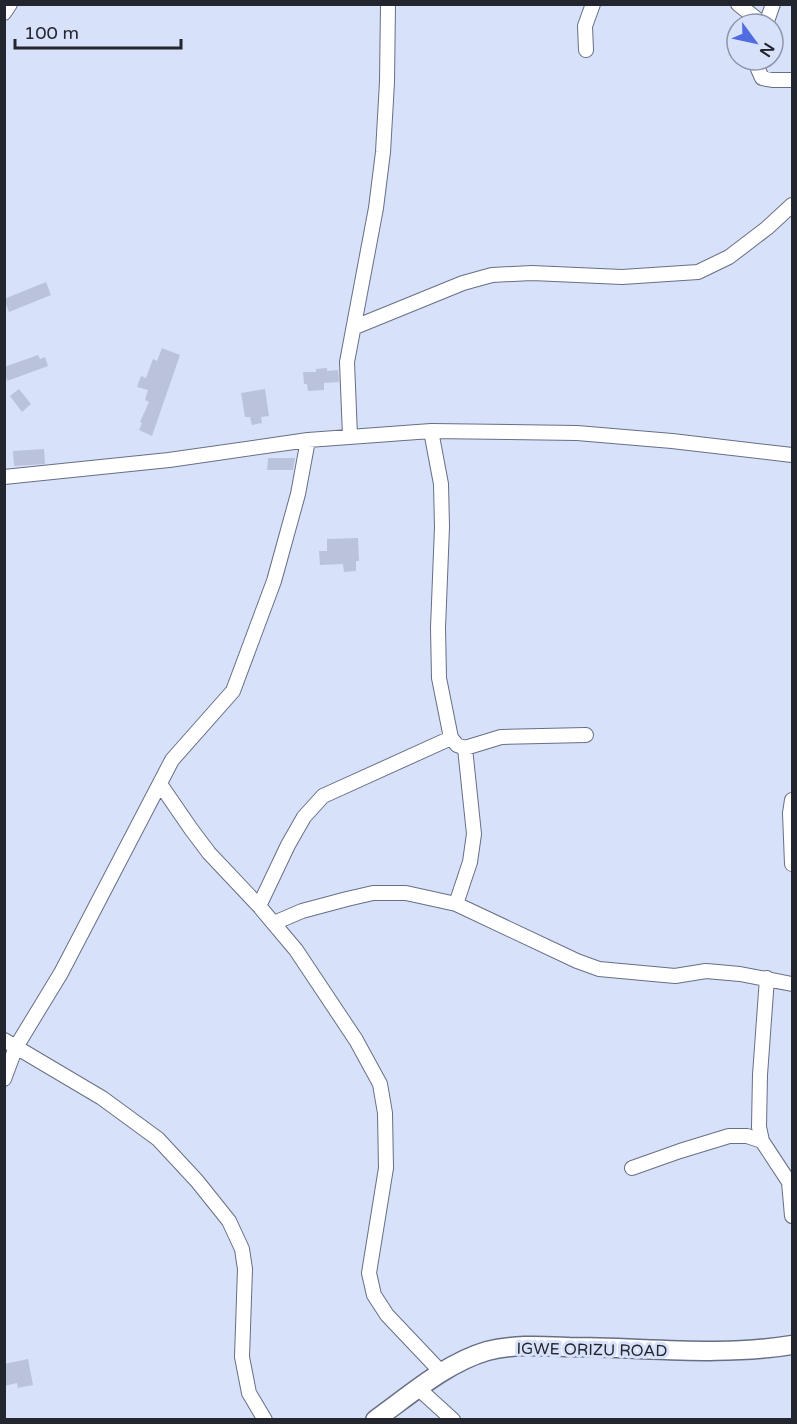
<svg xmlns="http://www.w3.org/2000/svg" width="797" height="1424" font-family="'Varela Round',sans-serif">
  <rect width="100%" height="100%" fill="#d8e1fa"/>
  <path fill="#bbc3dc" d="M46,282L51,295L9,312L4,299Z
    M162,348L180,355L152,436L139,430L142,423L140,422L149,402L145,400L148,390L137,387L141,376L146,378L153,359L157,361Z
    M38,355L40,359L45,357L48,366L7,381L4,367Z
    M327,368V371L338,370L339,382L324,383V390L308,391L307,384H304L303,372H316V369Z
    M19,389L31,404L22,412L10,396Z
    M265,389L269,416L261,417L262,423L252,425L250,417H245L241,393Z
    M44,449L45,464L14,466L13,451Z
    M268,458H295L293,470H267Z
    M358,538L359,561H356V571L344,572L343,564L320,565L319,551H327V539Z
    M28,1359L33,1385L18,1388L17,1383L4,1386V1364Z"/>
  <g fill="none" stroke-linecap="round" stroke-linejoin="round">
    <defs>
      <path id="minor" d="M738,4L763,24
        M4,13L10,4
        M766,24L773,4
        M586,50L585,26L593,4
        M758,60V69L762,78L772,80H792
        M355,327L463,283L492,275L532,273L622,277L698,272L729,257L767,228L792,205
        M431,431L441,484L442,527L438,628L439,678L451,738L457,745L465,748L501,737L586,735
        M350,436L347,362L376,208L383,152L387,82L388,4
        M4,477L169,460L308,440L431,431L577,433L672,441L792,455
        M160,784L191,829L209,853L259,906L296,950L356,1040L380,1084L385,1113L386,1168L369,1273L374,1295L387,1315L442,1373
        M792,800L790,813L792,864
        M456,904L470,862L474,834L465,748
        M259,906L288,845L304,817L323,796L451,738
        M274,923L302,911L347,899L373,893H406L456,904L577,961L599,969L675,976L706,971L740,974L792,984
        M767,978L760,1075L759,1127L762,1141L789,1182L792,1216
        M4,1040L102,1098L158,1139L197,1181L229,1221L242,1249L245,1269L242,1357L249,1393L265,1420
        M4,1079L16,1047L61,973L172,760L233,691L274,581L298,494L308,440
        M632,1168L680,1151L729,1136H747L762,1141
        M419,1389L453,1420"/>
      <path id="major" d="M375,1420C410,1395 446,1363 487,1351C513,1344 543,1346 569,1347C644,1347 718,1357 792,1345"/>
    </defs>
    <use href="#minor" stroke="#676f85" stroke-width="16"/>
    <use href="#major" stroke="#676f85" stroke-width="21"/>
    <use href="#minor" stroke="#fff" stroke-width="14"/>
    <use href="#major" stroke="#fff" stroke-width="18"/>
  </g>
  <g text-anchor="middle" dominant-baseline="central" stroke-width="6" stroke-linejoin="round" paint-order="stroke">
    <g font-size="16" fill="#23262f" stroke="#d8e1fa">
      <text transform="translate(592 1350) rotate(1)">IGWE ORIZU ROAD</text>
    </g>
  </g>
  <rect width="797" height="1424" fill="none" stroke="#23262f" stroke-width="12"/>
  <g transform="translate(755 42) rotate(123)"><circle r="28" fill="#d8e1fa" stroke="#9096a9" stroke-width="1.5"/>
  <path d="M0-4.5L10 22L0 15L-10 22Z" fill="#516ce1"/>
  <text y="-9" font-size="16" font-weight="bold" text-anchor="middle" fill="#23262f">N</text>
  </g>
  <path d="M15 39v9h166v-9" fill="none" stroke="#23262f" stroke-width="3"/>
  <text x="24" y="39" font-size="18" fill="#23262f" stroke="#d8e1fa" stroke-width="4.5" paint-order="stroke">100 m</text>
</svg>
